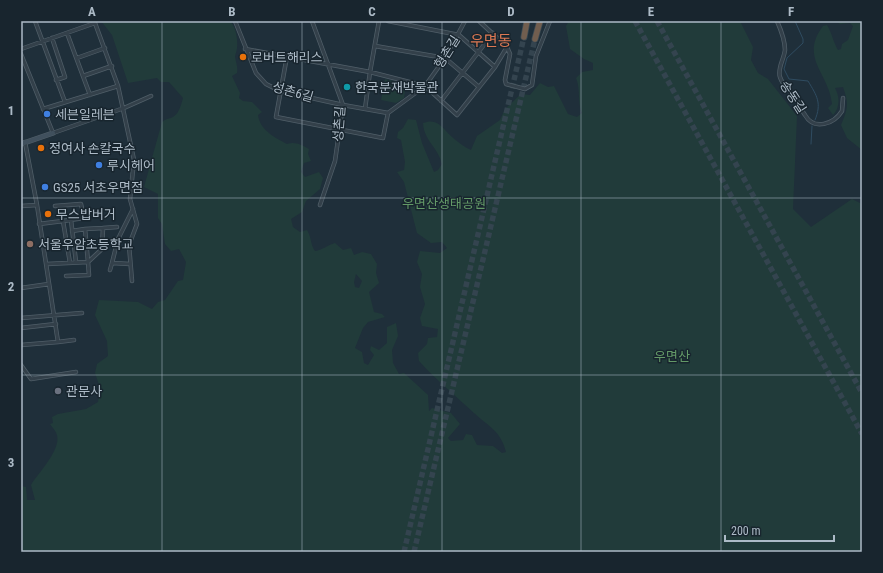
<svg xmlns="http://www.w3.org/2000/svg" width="883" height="573" font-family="'Roboto Condensed','Noto Sans KR',sans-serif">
  <rect width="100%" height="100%" fill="#1f2f3a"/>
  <path fill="#213b3a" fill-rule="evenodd" d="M101,21H229C236,25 238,40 237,48C237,51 235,54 235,57C236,63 238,66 237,73L232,76L240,93L239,98L243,101L252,102L262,112L258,115C260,130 274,137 287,144C295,141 302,145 309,149L308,154L311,161L304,163L301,172L305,177L319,172L323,178L320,189L306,201L302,212L291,219L293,227L300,232L307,230C312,238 310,244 315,251C323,250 327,245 335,243L343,250L351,248L354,255L362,252L371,254L377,264L376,273L379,283L369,292L374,312L382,314L385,317L368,322L363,328L355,348L362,352L364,363L368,365L374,355L370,350L371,346L379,350L387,343V327L396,323L398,336L392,350L393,363L399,374L404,373L428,395L429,411L432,408L451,413L460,424L448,438L451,441L463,440L466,434L472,435L477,445L493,446L502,453L506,452C501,431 488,426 474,413C456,396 436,380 419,361L418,353L427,344L428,338L437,337L438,329L422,326L420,318L425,304L420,287L422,274L417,262L420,251L440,253L447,248L442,242L431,243L417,233L404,182L397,172L404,170L405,162L401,140L397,138L398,132L403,128L408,119L416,120L422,143L434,172L438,170L442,164C438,147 424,141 423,123C438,117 443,129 452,137C458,142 464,147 471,150L477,136L500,120L505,109L521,94L530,95L540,83L548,87L554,86L568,114L577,117L582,113C577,102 581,90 576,78L582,72L593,70V63L584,59L570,49L566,26L569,21H740L753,47L751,60L758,73L768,79L797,116L793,209L811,227L852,199L862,204V552H21V486L26,487L27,500H35L31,485C39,472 61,450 57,435C56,431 52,427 50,424L53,423L52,417L58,414L86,409L98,402L100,388L95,373L97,364L108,356L107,341L95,315L99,300L138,302L152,309L158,302L165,300L178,281L183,280L186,262L179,249L171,251L165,244L162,224L158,218V194L144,187L162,122C166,119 167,119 171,118C179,115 181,105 183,98L169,82H161L157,78L128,83L112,35ZM356,274L362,281L359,288L355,287L354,282Z
    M837,21H862V150L847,138L841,125C848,108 849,104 843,87L835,88C840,97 840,108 833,115L828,108L832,104C829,73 799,58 823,26L827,25C832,33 833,42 838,50L841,49L842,44L848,40L853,26L850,23L840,24Z
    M385,79L406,84L404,98L396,103L381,100Z"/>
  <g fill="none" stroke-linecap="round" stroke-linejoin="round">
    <path stroke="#2f4c61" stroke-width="1" d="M795,21L803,39V43L787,58L784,69L789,79L808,81C817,96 822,103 815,120
      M811,144L812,126"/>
    <path stroke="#34444f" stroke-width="5.5" stroke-dasharray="5.5 3" stroke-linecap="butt" d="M635,21L862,434
      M657,21L862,393
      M404,552L524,37
      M414,552L535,39"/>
    <defs>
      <path id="street" d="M35,21L65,102
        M93,21L95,23L118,86L134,160L130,199L137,224L129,245L132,281
        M235,21L256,73L266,84L280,91L343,105L388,113L425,86L445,58L465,21
        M312,21L343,105L335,161L320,205
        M479,21L507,47L495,67
        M777,21C781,30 785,40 785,50C784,59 777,69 780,77C783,87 791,91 796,99C800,104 801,110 805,115C814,131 834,124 842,111L843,98
        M67,33L90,95
        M52,38L65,77L56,80
        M375,46L445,58L479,87
        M507,47L510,54L505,80L506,84L525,89L532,85L536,56L550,21
        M21,49L95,23
        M245,49L370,72L425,86L457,115L495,67L459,35L388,21
        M21,54L53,133L124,108L151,96
        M287,56L276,117L383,138L388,113
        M77,58L105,48
        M83,76L112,66
        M441,101L493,33
        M43,109L118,86
        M365,109L370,72L379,21
        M21,206L37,205
        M55,206L81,204L84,218L63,221
        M71,220L76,262
        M39,224L63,221L70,263
        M103,228L102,249L88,262L85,229Z
        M103,228L117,227
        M72,231L85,229
        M112,263L118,239L133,209
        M47,264L88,262L89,275L66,276
        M110,270L112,263L130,264
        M21,288L49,284
        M21,318L82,313
        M21,328L56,324
        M58,342L74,340
        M21,345L58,342L37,205L25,142
        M21,365L31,379L76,372"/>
      <path id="secondary" d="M21,144L53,133"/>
      <path id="highway" d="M524,37L527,21
        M535,39L540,21"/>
    </defs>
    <use href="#street" stroke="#505e68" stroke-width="4.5"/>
    <use href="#secondary" stroke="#505e68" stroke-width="5.5"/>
    <use href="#highway" stroke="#3d4b54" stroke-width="7"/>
    <use href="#street" stroke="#33404a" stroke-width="3"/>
    <use href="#secondary" stroke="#40505d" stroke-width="4"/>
    <use href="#highway" stroke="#715e4f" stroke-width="5.5"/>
  </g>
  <path fill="none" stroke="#adbbc7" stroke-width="1" stroke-opacity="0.55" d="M162,21V552M302,21V552M442,21V552M581,21V552M721,21V552M21,198H862M21,375H862"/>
  <g fill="#e8710a" stroke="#18252e" stroke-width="1.5">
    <circle cx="243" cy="57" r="4"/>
    <circle cx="41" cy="148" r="4"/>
    <circle cx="48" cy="214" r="4"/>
  </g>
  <circle fill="#0f9aa8" stroke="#18252e" stroke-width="1.5" cx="347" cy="87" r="4"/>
  <g fill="#3f7fe0" stroke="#18252e" stroke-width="1.5">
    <circle cx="47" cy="114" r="4"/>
    <circle cx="99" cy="165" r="4"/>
    <circle cx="45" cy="187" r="4"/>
  </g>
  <circle fill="#8d6e63" stroke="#18252e" stroke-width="1.5" cx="30" cy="244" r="4"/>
  <circle fill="#6b7280" stroke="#18252e" stroke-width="1.5" cx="58" cy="391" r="4"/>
  <g text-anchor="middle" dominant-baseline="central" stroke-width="3" stroke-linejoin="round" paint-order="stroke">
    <g font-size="13" fill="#adbbc7" stroke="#18252e">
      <text transform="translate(447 52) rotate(-58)">형촌길</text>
      <text transform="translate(293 92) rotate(16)">성촌6길</text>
      <text transform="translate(793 97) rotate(57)">송동길</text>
      <text transform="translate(339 124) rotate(-86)">성촌길</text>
    </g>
    <g font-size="13" fill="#adbbc7" stroke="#18252e" text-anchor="start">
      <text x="251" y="57">로버트해리스</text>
      <text x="355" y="87">한국분재박물관</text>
      <text x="55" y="114">세븐일레븐</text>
      <text x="49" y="148">정여사 손칼국수</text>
      <text x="107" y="165">루시헤어</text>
      <text x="53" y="187">GS25 서초우면점</text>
      <text x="56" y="214">무스밥버거</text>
      <text x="38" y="244">서울우암초등학교</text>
      <text x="66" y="391">관문사</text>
    </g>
    <g font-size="13" fill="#639967" stroke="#18252e">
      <text x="444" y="203">우면산생태공원</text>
      <text x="672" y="356">우면산</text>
    </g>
    <g font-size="15" fill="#db7853" stroke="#18252e">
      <text x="491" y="41">우면동</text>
    </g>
  </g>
  <rect width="883" height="573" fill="none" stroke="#18252e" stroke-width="44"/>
  <path d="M725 535v6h109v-6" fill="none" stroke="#adbbc7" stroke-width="2"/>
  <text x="731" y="535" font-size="12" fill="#adbbc7" stroke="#18252e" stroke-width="3" paint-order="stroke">200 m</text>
  <rect x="22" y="22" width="839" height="529" fill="none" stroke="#adbbc7" stroke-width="1.5"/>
  <g font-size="13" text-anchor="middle" font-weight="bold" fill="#adbbc7">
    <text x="92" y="16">A</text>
    <text x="232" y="16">B</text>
    <text x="372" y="16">C</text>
    <text x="511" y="16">D</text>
    <text x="651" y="16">E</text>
    <text x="791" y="16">F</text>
    <text x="11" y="115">1</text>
    <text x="11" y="291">2</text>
    <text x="11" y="467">3</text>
  </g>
</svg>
